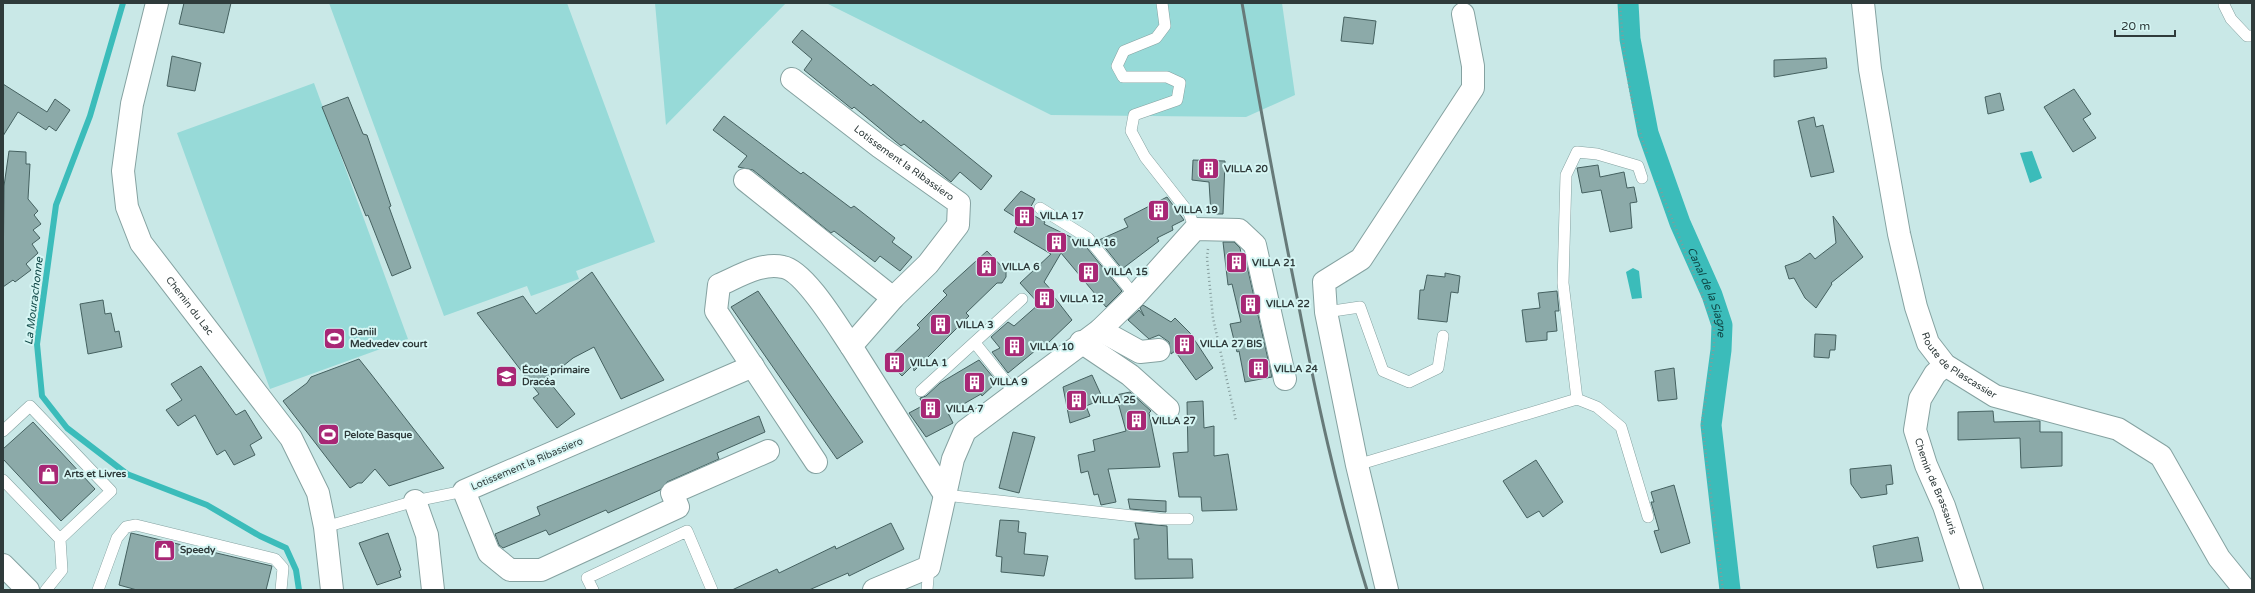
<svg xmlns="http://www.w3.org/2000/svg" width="2255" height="593" font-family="'Varela Round',sans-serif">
  <rect width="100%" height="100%" fill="#c9e8e7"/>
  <path fill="#97dad8" d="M329,3H567L655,242L576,271L579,279L531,296L527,286L444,316Z
    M655,3H786L666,125Z
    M826,3H1282L1295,95L1246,117L1051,115Z
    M314,83L408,339L270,389L177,133Z"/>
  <path fill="#3bbcba" d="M2032,151L2042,178L2030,183L2020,153Z
    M1633,268L1639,271L1642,298L1632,299L1626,272Z"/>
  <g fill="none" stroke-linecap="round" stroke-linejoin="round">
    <path stroke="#3bbcba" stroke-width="6" d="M123,3L90,116L56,205L37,344L42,396L67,428L127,474L207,505L260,536L286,548L296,570L299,590"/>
    <path stroke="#3bbcba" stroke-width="21" id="s1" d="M1628,3L1630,39L1648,133L1680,223L1712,295L1722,325L1721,350L1711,425L1730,590"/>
  </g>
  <path fill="#8caaa9" stroke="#456160" d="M184,3H231L224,33L179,24Z
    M1344,17L1376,21L1373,44L1341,41Z
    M802,30L871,86L873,84L921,123L923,120L992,176L981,190L960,172L951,182L904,144L901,146L854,107L852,109L804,70L812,59L792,42Z
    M172,56L201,63L195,91L167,86Z
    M1826,58L1827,68L1774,77V60Z
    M3,84L47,112L55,99L70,110L56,131L49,126L46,130L18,112L3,136Z
    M2074,89L2091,114L2083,119L2096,138L2073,152L2044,107Z
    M2000,93L2004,110L1988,114L1985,97Z
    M348,97L363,134L367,135L391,206L389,207L411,268L392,276L368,215L366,216L322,107Z
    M724,116L801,174L803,172L851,208L854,206L895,238L892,242L912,257L900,271L880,256L875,262L834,231L831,233L753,170L738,167L747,156L713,130Z
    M1814,117L1816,127L1823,125L1834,172L1811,177L1798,121Z
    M9,151L26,152V164H30L28,199L38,211L34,215L41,224L33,230L40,238L32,244L38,253L26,264L31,270L15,282L13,280L3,287L4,186Z
    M1193,160L1225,161L1223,214H1211L1209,182L1192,180Z
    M1598,165L1600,177L1624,172L1627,188L1634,187L1637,202L1630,203L1632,228L1610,232L1601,190L1582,193L1577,168Z
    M1021,191L1035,199L1028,212L1045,222L1044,224L1083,243L1122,291L1106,307L1061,253L1044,282L1053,292L1051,293L1072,320L1048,343L1047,341L1008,373L992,352L1000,348L991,337L1008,322L1014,326L1039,304L1020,283L1051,254L1014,232L1020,220L1004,210Z
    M1167,197L1184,220L1172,226L1173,230L1157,238L1159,241L1122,269L1099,240L1128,227L1124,219Z
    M1833,216L1863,257L1831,283L1832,284L1816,308L1805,298L1794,278L1789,279L1785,266L1799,261L1810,253L1815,259L1836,243Z
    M1223,242H1234L1240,248L1242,258L1245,257L1272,377L1245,382L1239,351L1237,352L1230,324L1241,322L1232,284L1228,285Z
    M987,251L1006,271V277L1002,283H997L966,313L969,316L914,371L913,365L902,376L886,360L920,328L917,325L947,295L943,291Z
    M592,272L664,380L621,399L594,347L573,358L547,379L575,414L557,428L533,398L539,394L477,313L523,296L536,314Z
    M1445,273L1460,276L1458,293L1451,292L1447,322L1418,319L1420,290H1424L1427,275L1445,277Z
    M758,291L863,442L837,459L731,307Z
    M1557,291L1559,311H1555L1557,331L1547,332V340L1526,342L1522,310L1540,308L1538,293Z
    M103,300L105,314L111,313L115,332L119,331L122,347L88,354L80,304Z
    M1143,305L1171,322L1175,318L1190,333L1213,368L1196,380L1175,351L1171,354L1169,342L1159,335L1149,339L1128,320L1139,310L1144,316L1140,308Z
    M1815,334L1836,335L1835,350H1830L1829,358L1814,357Z
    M359,359L371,374L444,468L389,486L375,469L362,483H358L350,488L283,401L307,383L311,377Z
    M979,360L997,382L982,396L981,394L948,413L953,423L926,437L909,413L922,406L920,398L926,396L940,383Z
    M201,366L236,415L245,410L262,438L250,445L255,455L234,465L225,450L217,455L195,415L178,426L166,410L182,400L171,384Z
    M1674,368L1677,399L1658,401L1655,371Z
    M1092,375L1103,399L1086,406L1090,416L1070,423L1063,387Z
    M1130,392L1151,411L1149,413L1160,467L1108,469L1116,502L1101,505L1098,494L1094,495L1088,471L1081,473L1078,455L1095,451L1093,440L1126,431L1116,395Z
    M1203,401L1204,428L1214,426V456L1228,454L1237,510L1202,511L1201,497H1179L1173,453L1188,452L1187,402Z
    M1993,411L1994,422L2040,421V432H2062V466L2021,468L2020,438L1958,440V412Z
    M759,416L765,432L717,453L719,459L667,482L660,490L608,513L606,510L549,535L546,530L503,548L499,545L495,534L540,515L537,507Z
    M33,422L95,489L61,521L3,459V449Z
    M1013,432L1035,437L1019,493L999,488Z
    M1536,460L1563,502L1543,517L1539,511L1527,518L1503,481Z
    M1891,465L1893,484L1886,485L1887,494L1861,498L1851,484L1850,469Z
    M1674,485L1690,543L1661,553L1654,531L1659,530L1651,502H1654L1651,492Z
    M1128,499L1166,501V512L1130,509Z
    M1000,520L1019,521L1018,532L1026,533L1024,554L1048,556L1044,576L1001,572L1002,557L996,556Z
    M891,523L904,549L849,576L848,573L809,590H732L777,569L779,573L835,546L836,549Z
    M1135,523L1167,526L1168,559H1192L1193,578L1135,579L1134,539H1139Z
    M131,533L272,566L266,590H137L119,585Z
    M388,533L401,570L399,571L401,577L377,585L359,543Z
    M1918,537L1923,561L1877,568L1873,546Z"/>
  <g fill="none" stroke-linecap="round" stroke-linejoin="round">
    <defs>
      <path id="lane" d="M1162,3L1165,26L1156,38L1124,51L1117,66L1123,77H1167L1180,83L1177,100L1134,115L1131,131L1145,157L1189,213L1195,229
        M2224,5L2231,19L2247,36H2252
        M1040,208L1088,238L1135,296
        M1326,312L1360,307L1383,371L1409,382L1438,368L1443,336
        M975,343L1015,393
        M921,391L1022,299
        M1577,399L1563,283L1566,175L1577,152L1597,154L1638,166L1642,178
        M3,431L30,406L111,491L60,539
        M1357,465L1577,399L1597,407L1621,427L1648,517
        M3,480L60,539L62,570L46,590
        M945,495L1160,519H1188
        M325,527L415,501L464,491
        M98,590L117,538L126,527L136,525L275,559L283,568L281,590
        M593,590L587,578L687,531L712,590
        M927,590L929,567"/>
      <g id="street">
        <path id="s2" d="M157,3L132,104L123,171L127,207L141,243L291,438L318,493L325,527L332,590"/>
        <path id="s3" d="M792,79L880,147L959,203L958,225L928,264L893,298L851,346C838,327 805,271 783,267C761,262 738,277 719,285L716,311L816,462"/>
        <path d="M745,180L893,298"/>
        <path d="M1100,330L1140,352L1159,350"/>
        <path d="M1081,342L1130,375L1168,409"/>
        <path d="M851,346L945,495"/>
        <path d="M753,366L464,491L489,553L510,570H541L678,507L672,493L768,451"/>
        <path d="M415,501L427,535L433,590"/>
        <path d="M874,590L929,567L953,459L965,431L1100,330L1135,296L1195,229L1239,230L1255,245L1285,379"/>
        <path d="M1387,590L1357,465L1326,312L1324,282L1361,259L1473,88V66L1463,14"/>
      </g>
      <g id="secondary">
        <path id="s4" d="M1863,3L1870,69L1899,234L1916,307L1928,343L1945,365L1995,396L2118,429L2161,456L2219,558L2245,590"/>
        <path id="s5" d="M1945,365L1935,374L1920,399L1915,430L1926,465L1944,506L1972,590"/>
      </g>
      <path id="primary" d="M3,565L28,590"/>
    </defs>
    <use href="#lane" stroke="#85a2a1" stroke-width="12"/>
    <use href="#street" stroke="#85a2a1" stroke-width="24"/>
    <use href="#secondary" stroke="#85a2a1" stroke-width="24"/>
    <use href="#primary" stroke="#85a2a1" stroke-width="24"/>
    <path stroke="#859c9c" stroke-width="2.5" stroke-dasharray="1 3" stroke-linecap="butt" d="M1620,3C1623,52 1630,108 1647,153
      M1657,181L1714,325V346L1702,423L1723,590
      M1208,249L1207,258L1213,318L1236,421"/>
    <use href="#lane" stroke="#fff" stroke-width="11"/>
    <use href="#street" stroke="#fff" stroke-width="22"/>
    <use href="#secondary" stroke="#fff" stroke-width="22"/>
    <use href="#primary" stroke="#fff" stroke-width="22"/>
    <path stroke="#677a79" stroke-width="3" d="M1242,3C1259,101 1277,199 1297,297C1316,396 1337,494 1367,590"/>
  </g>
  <defs>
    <symbol id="building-square" viewBox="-11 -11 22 22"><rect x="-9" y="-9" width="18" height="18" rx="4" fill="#a82775" stroke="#d6f6f4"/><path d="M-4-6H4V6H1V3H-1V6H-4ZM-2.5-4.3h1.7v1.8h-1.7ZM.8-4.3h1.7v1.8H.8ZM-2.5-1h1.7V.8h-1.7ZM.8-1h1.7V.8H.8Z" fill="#fff"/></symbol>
    <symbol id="stadium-square" viewBox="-11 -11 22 22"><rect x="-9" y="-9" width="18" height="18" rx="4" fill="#a82775" stroke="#d6f6f4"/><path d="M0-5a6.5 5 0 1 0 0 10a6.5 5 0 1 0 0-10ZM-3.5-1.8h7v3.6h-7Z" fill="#fff"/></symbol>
    <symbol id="school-square" viewBox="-11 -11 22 22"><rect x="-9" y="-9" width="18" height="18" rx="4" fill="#a82775" stroke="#d6f6f4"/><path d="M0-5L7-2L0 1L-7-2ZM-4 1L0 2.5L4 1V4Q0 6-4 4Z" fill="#fff"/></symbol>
    <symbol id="shop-square" viewBox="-11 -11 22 22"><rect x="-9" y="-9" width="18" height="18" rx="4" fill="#a82775" stroke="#d6f6f4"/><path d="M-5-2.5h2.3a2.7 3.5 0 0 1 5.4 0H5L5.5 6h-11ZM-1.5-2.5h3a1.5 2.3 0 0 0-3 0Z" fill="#fff"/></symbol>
  </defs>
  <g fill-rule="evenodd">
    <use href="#building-square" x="1196" y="156" width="25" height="25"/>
    <use href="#building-square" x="1146" y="198" width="25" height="25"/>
    <use href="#building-square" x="1012" y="204" width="25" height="25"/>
    <use href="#building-square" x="1044" y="230" width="25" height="25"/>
    <use href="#building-square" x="1224" y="250" width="25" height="25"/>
    <use href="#building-square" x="974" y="254" width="25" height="25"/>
    <use href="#building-square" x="1076" y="260" width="25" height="25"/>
    <use href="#building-square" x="1032" y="286" width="25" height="25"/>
    <use href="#building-square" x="1238" y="292" width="25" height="25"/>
    <use href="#building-square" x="928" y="312" width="25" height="25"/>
    <use href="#stadium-square" x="322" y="326" width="25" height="25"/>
    <use href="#building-square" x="1172" y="332" width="25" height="25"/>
    <use href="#building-square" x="1002" y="334" width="25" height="25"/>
    <use href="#building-square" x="882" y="350" width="25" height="25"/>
    <use href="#building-square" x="1246" y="356" width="25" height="25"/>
    <use href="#school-square" x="494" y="364" width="25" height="25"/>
    <use href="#building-square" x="962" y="370" width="25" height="25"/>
    <use href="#building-square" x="1064" y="388" width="25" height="25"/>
    <use href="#building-square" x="918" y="396" width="25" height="25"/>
    <use href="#building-square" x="1124" y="408" width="25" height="25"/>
    <use href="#stadium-square" x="316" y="422" width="25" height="25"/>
    <use href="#shop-square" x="36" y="462" width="25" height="25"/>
    <use href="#shop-square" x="152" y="538" width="25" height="25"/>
  </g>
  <g text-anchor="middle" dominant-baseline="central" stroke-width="4" stroke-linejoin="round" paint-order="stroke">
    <g font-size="10" fill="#2f3b3b" stroke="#d6f6f4">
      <text stroke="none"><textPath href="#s3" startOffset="140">Lotissement la Ribassiero</textPath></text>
      <text stroke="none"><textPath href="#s2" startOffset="326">Chemin du Lac</textPath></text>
      <text stroke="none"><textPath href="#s4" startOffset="385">Route de Plascassier</textPath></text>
      <text transform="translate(527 464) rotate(-23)">Lotissement la Ribassiero</text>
      <text stroke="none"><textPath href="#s5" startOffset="134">Chemin de Brassauris</textPath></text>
    </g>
    <g font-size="10" font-weight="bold" fill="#2f3b3b" stroke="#d6f6f4" text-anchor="start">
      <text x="1224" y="169">VILLA 20</text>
      <text x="1174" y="210">VILLA 19</text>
      <text x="1040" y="216">VILLA 17</text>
      <text x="1072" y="243">VILLA 16</text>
      <text x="1252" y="263">VILLA 21</text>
      <text x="1002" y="267">VILLA 6</text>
      <text x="1104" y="272">VILLA 15</text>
      <text x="1060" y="299">VILLA 12</text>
      <text x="1266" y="304">VILLA 22</text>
      <text x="956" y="325">VILLA 3</text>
      <text x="350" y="332">Daniil<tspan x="350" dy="12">Medvedev court</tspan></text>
      <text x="1200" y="344">VILLA 27 BIS</text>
      <text x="1030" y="347">VILLA 10</text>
      <text x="910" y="363">VILLA 1</text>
      <text x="1274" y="369">VILLA 24</text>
      <text x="522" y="370">École primaire<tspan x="522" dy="12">Dracéa</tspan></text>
      <text x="990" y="382">VILLA 9</text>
      <text x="1092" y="400">VILLA 25</text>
      <text x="946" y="409">VILLA 7</text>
      <text x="1152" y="421">VILLA 27</text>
      <text x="344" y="435">Pelote Basque</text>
      <text x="64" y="474">Arts et Livres</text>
      <text x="180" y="550">Speedy</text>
    </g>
    <g font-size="11" font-style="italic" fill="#0f4746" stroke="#d6f6f4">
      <text stroke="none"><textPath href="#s1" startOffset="302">Canal de la Siagne</textPath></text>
      <text transform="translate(34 301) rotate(-83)">La Mourachonne</text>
    </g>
  </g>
  <rect width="2255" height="593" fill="none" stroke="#2f3b3b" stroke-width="8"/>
  <path d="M2115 30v6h60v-6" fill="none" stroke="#2f3b3b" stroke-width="2"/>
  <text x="2121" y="30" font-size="12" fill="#2f3b3b" stroke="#d6f6f4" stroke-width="3" paint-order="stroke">20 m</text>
</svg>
